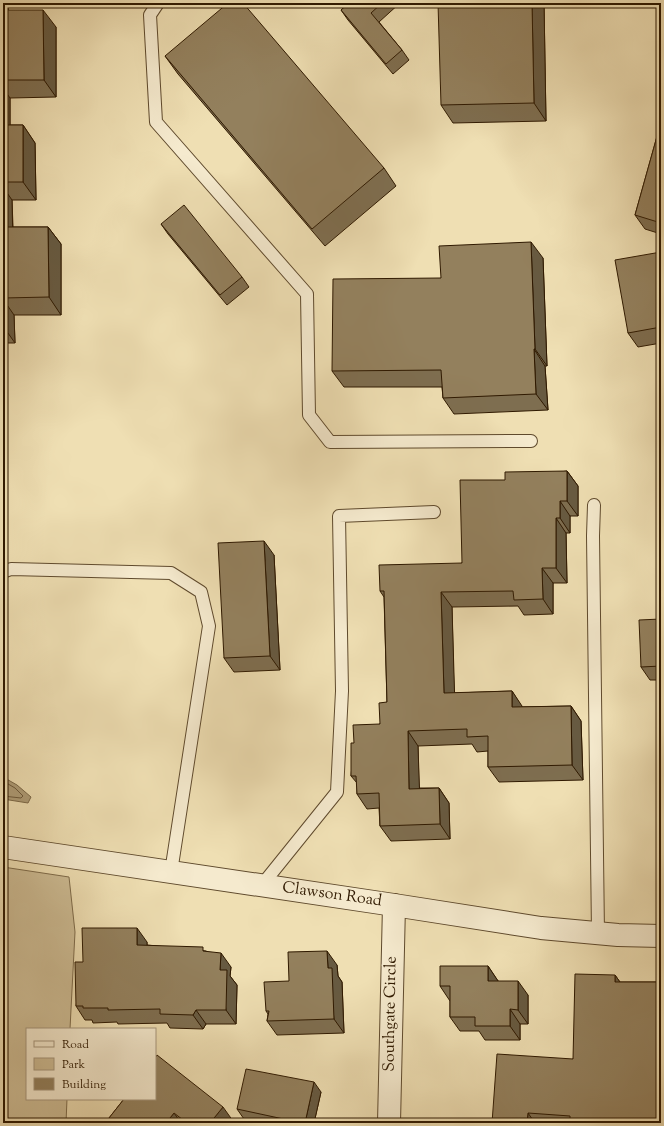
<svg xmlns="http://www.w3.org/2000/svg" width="664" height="1126" font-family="'Sorts Mill Goudy',serif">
  <rect width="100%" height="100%" fill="#efdfb3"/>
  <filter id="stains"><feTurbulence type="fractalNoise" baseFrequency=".005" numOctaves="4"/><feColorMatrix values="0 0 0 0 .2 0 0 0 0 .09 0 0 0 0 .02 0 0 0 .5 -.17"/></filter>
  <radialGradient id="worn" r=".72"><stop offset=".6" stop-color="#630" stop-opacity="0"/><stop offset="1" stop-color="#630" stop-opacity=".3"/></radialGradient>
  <path fill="#cebd95" stroke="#7e6b4a" d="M3,867L69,877L75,932L70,1029H27V1099H67L66,1123H3Z"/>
  <path fill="#ae9c76" stroke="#7b6847" d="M3,777L17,785L31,797L28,803L3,799Z"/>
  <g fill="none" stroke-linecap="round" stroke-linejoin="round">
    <path stroke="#6e5a3b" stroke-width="1" d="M3,781L15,788L23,796L21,798L3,796"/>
    <defs>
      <path id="service" d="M158,3L150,15L156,122L307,294L309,415L330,442L531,441
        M594,505L593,536L598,933
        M3,572L11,569L171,573L201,592L209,626L171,872
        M262,885L337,792L342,691L339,516L434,512"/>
      <path id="minor" d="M389,1123L394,905"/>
      <path id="tertiary" d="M3,847L394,905L541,928L618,935L661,936"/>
    </defs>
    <use href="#service" stroke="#5f4a2d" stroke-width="14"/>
    <use href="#minor" stroke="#5f4a2d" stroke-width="24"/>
    <use href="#tertiary" stroke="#5f4a2d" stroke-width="24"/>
    <use href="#service" stroke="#f5eace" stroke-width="12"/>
    <use href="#minor" stroke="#f5eace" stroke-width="22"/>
    <use href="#tertiary" stroke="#f5eace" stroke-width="22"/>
  </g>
  <path fill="#7e6e50" stroke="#2f1900" d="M3,3L8,10L56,27V97L10,98V125H23L35,143L36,200H12L13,227H48L61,244V315H14L15,343H3Z
    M349,3H400L379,22L402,50L409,60L393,74L348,20L341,10Z
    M544,3L546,121L453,123L441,105Z
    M165,56L384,168L396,186L325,246L178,74Z
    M661,122V234L645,229L635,215Z
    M161,224L242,277L249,287L227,305L168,234Z
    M661,252V343L638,347L628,333Z
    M543,258L547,366H545L548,410L454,414L443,398L442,387H344L332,371L441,278Z
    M567,471L578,486V516H570V533H566L567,583H553V614L524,615L518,606L452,607L454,693L512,691L522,707L571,706L581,721L583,780L499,782L488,767V751L477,752L472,744L418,746L419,788H439L449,803L450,839L391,841L380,826L379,808L367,809L357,794V783L351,776L354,743L380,724L387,702L384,597L380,591L462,563L505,480Z
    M274,555L280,670L234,672L224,658Z
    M661,619V680H650L641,667Z
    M147,942V945L206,951L231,967L230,976L237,985L236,1024H206L203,1029L170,1028L167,1023L118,1024L117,1022L93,1023L92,1020H85L76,1006L83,962Z
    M337,965L338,976L342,982L344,1033L277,1035L267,1021L268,1014L266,1011L289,981Z
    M488,966L498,981L528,995V1024H520V1040H485L479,1031H460L450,1017V1001L440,986Z
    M615,975L620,982H661V1123H492L573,1059Z
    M321,1092L314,1123H262L244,1119L237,1109Z
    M124,1099L233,1121L231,1123H112L109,1118Z"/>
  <path fill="#675a41" stroke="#2f1900" d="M3,3H8V28L3,20Z
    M532,3H544L546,121L534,103Z
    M43,10L56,27V97L44,80Z
    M3,88L10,98V143L3,132Z
    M23,125L35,143L36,200L23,182Z
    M3,187L12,200L13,245L3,231Z
    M48,227L61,244V315L49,297Z
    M531,242L543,258L547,366L535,349Z
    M3,299L14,315L15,343L3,326Z
    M534,349L545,366L548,410L536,394Z
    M567,471L578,486V516L567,501Z
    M560,501L570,516V533L560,518Z
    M556,518L566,533L567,583L556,568Z
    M264,541L274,555L280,670L270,656Z
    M542,568L553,583V614L543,599Z
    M441,592L452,607L455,708L444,693Z
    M512,691L522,706L523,722L512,707Z
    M571,706L581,721L583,780L572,765Z
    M408,731L418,746L420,804L409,789Z
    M439,788L449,803L450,839L440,824Z
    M137,928L147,942V959L137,945Z
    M327,951L337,965L338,976L342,982L344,1033L334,1019L328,968Z
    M221,953L231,967L230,976L237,985L236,1024L226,1010L220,970Z
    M488,966L498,981V995L488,981Z
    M615,975L624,988L615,982Z
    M518,981L528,995V1024L518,1010Z
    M661,989V1058L659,1055Z
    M510,1009L520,1024V1040L510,1026Z
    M196,1010L206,1024L203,1029L193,1015Z
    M314,1082L321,1092L314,1123H305Z
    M223,1107L233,1121L231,1123H210Z
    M174,1113L181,1123H166Z
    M528,1113L535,1123H527Z"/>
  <path fill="#93805d" stroke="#2f1900" d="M228,3H243L384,168L312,229L165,56Z
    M349,3H382L371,13L402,50L386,64L341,10Z
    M438,3H532L534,103L441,105Z
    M3,10H43L44,80H3Z
    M661,122V223L635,215Z
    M3,125H23V182H3Z
    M184,205L242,277L220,295L161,224Z
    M3,227H48L49,297L3,298Z
    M531,242L535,349H534L536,394L443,398L441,370L332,371L333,279L441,278L439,246Z
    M661,252V327L628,333L615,260Z
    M567,471V501H560V518H556V568H542L543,599L514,600L513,591L441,592L444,693L512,691V707L571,706L572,765L488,767V736L467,737V729L408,731L409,789L439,788L440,824L380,826L379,793L357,794L356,776H351V743H354L353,725L380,724L379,703L387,702L384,591H380L379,565L462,563L460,480H505V472Z
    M264,541L270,656L224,658L218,543Z
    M661,619V666L641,667L639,620Z
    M82,928H137V945L203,947V951L221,953L220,970H227L226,1010H196L193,1015L160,1014V1009L108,1010V1008H83V1006H76L75,962H83Z
    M327,951L328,968H332L334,1019L267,1021L269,1011H266L264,982L289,981L288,952Z
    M440,966H488V981H518V1010L510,1009V1026H475V1017H450V986H440Z
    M575,974L615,975V982H661L659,1055H661V1120H659V1123H570V1116L528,1113L527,1123H492L497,1054L573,1059Z
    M157,1055L223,1107L210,1123H187L174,1113L166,1123H158L156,1122L155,1123H115L109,1118L124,1099H155V1058Z
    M246,1069L314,1082L305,1123H302L237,1109Z"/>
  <g text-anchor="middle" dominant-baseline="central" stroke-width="3" stroke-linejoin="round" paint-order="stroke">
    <g font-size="16" fill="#2f1900" stroke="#f5eace">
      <text transform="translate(332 895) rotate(8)">Clawson Road</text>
      <text transform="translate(391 1014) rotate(-89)">Southgate Circle</text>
    </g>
  </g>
  <rect width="664" height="1126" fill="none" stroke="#efdfb3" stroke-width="16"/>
  <rect x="4" y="4" width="656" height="1118" fill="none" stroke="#2f1900" stroke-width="2"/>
  <rect x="8" y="8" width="648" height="1110" fill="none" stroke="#2f1900"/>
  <rect x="26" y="1028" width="130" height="72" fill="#f5eace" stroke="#a6967c"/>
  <rect x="34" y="1041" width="20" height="6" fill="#f5eace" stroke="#a6967c"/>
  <text x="62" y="1048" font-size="12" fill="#2f1900">Road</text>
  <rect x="34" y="1058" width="20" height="12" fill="#cebd95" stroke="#a6967c"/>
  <text x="62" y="1068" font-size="12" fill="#2f1900">Park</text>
  <rect x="34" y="1078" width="20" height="12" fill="#93805d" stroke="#a6967c"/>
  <text x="62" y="1088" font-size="12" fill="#2f1900">Building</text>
  <rect width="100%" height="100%" filter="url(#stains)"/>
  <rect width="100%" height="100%" fill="url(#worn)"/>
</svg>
